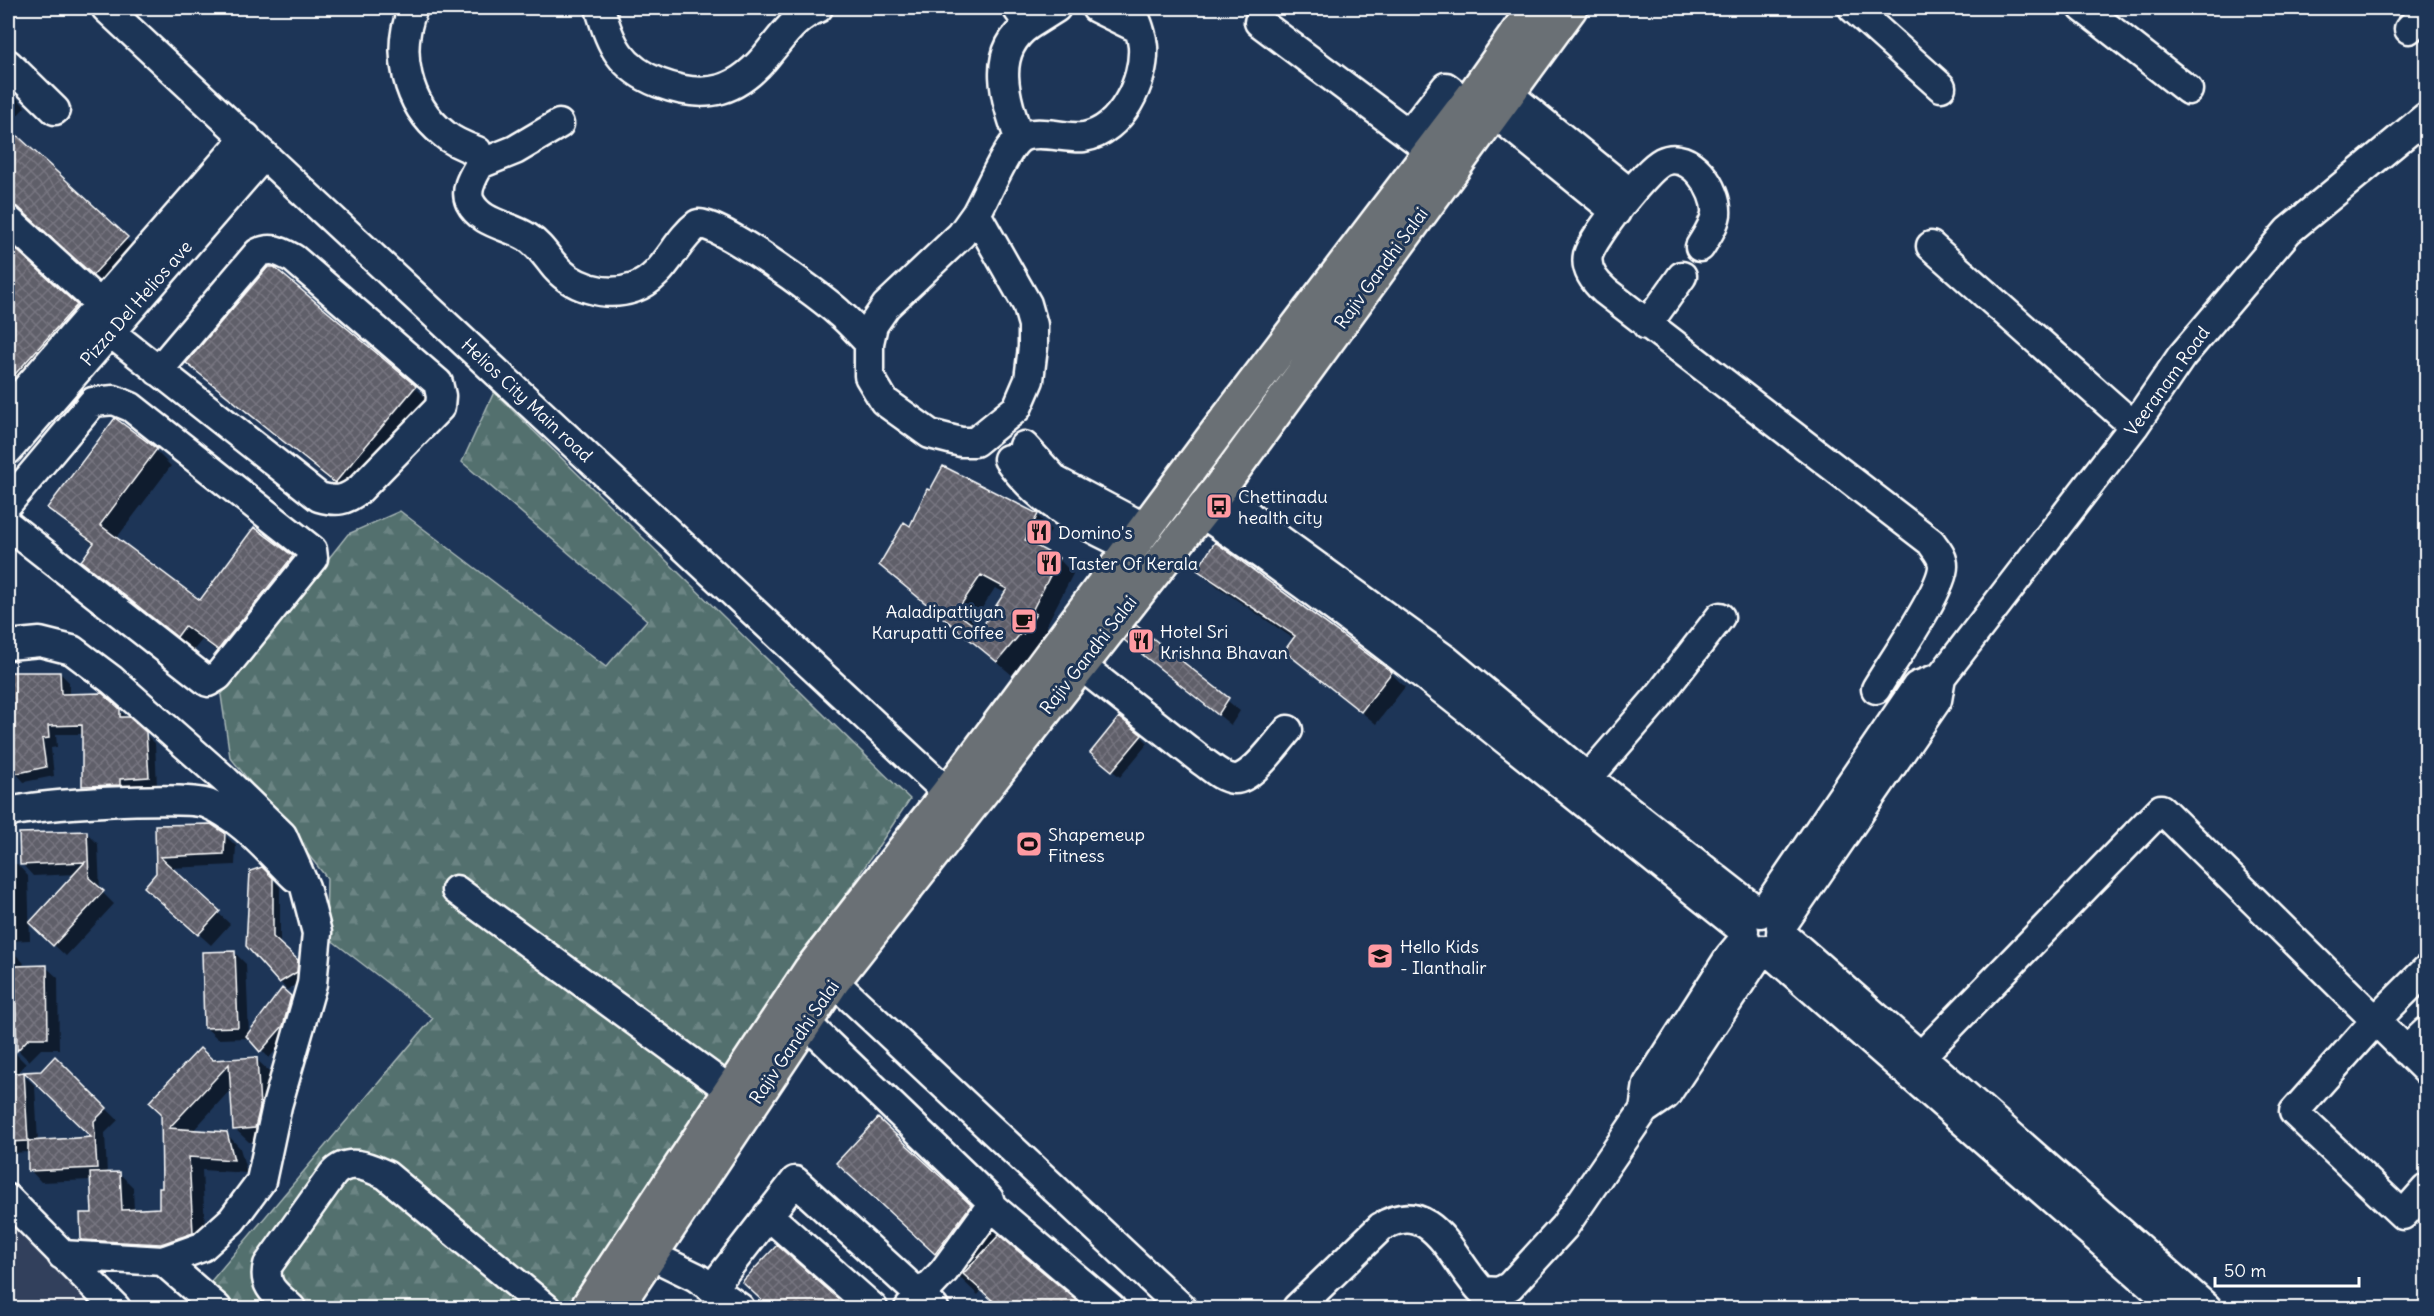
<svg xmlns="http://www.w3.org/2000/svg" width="2434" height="1316" font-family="Delius,sans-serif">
  <defs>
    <pattern id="forest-firs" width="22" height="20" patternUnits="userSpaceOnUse" patternTransform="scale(1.5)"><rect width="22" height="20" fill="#526f6e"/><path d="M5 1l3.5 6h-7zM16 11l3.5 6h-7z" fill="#6c8584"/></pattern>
    <pattern id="building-cross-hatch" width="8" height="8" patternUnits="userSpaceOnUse" patternTransform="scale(1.5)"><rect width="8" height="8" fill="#5f5e69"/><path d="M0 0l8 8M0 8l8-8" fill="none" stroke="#777680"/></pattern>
  </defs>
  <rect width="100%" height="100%" fill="#1d3557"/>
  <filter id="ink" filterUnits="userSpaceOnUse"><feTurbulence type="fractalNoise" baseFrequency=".0167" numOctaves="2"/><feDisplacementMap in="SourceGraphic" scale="12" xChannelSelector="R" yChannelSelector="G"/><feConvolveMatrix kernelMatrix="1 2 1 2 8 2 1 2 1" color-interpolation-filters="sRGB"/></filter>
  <g filter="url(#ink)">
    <path fill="#31415c" d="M8,1200L108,1308H8Z"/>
    <path fill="url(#forest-firs)" stroke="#a8b7b6" stroke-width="1.5" d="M494,392L910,799L569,1308H234L207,1286L433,1018L326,936L327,878L230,757L221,695L348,534L400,511L606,667L647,620L462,462Z"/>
    <path fill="#0007" fill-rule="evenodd" d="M8,81L11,92L25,107L8,126Z
      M14,135L142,254L109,289L36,223L20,219L11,225L8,239V142Z
      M8,242L91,321L8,416Z
      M188,363L415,387L430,402L351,498Z
      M116,420L156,451L171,466L116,539L200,602L255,529L308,573L234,664L202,640L193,651L98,577L83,561L95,546L49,508Z
      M1037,515L1051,530L1041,550L1059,559L1073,574L1046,626L1049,630L1038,647L1036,646L1012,675L881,565L911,529ZM995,588L1006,593L981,632L971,625Z
      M1198,569L1391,673L1405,687L1376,724L1286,651L1294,639L1212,583Z
      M1137,627L1240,711L1231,725L1126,640Z
      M60,673L69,682V695L119,710L155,743L157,786L128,787L93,795L83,786V734H56L57,747L51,748L54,776L24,782L15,772H8V674Z
      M1141,736L1148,743L1120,777L1099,760Z
      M157,827L224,834L236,846L235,865L170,868L230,924L211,945L158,898Z
      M86,832L98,844L100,890L114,904L66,956L42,934L76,874L33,876L22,864Z
      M8,864H17L28,876L30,940L8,941Z
      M262,869L280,887V945L305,969L304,979L287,990L280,982Z
      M8,947L24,963L21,967H46L58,978L59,1049H41L29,1061L18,1050L16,972L8,982Z
      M235,953L246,964L249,1035L290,997L298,1005L290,1033L269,1058L250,1038L218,1039L206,1028Z
      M8,1046L26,1064L16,1075L23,1074L35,1086L38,1142L94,1139L41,1072L55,1058L118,1120L105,1133L107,1174H120L133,1187L134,1211L161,1210L164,1189L163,1114L213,1061L256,1059L270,1072L273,1121L269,1141L249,1142L235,1129L232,1088L192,1132L227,1134L240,1148L247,1173L202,1170L206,1246L96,1253L82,1239L94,1214L92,1180L41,1182L30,1170L29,1152L10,1153L8,1151Z
      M878,1120L1009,1245L1084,1308H1000L982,1290L978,1295L839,1163Z
      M777,1247L846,1308H770L744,1282Z"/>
    <path fill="url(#building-cross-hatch)" stroke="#fff" stroke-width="1.5" fill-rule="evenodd" d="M8,127L128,237L93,275L19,208L8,204Z
      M8,242L77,305L8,382Z
      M268,267H274L416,386L335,483L186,363Z
      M115,418L157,449L100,525L200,600L254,527L293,556L218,650L185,626L177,637L81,561L94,543L47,508Z
      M943,466L1038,514L1025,540L1059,558L1032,611L1036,614L1023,634L1021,633L997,662L879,565L904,522L910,526L927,489L930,490ZM981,575L1007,589L980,630L956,612Z
      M1215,542L1392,672L1361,712L1284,651L1295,636L1197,570Z
      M1136,625L1229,698L1218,715L1124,640Z
      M8,672H60L61,694L102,693L120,709V717H129L146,732L149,777L120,779V785L82,786V725L48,726L49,738L42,739L46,767L14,774L13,750H8Z
      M1119,717L1142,735L1112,771L1090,753Z
      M211,824L225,833L224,854L160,857L220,911L198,935L144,887L156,873L155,825Z
      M87,831L89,878L104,891L53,946L29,923L85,862L20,865L19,833Z
      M262,867L273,878V937L298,960L297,972L279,983L246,946L250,871Z
      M235,951L238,1027L204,1028L202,952Z
      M47,965L48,1038H29L17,1051L15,966Z
      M282,988L291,996L283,1026L260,1052L246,1036Z
      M200,1048L213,1060L257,1057L260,1107L255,1128L233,1130L229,1064L169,1128L227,1132L234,1160L189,1157L193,1233L161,1244L81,1240L80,1213H92L90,1173L120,1172L122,1210L159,1208V1188H162L161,1113L149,1102Z
      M55,1056L107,1108L94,1121L97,1168L28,1171V1141L91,1137L24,1072L41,1071Z
      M24,1072L28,1141L8,1142V1074Z
      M878,1118L971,1205L935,1254L836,1163Z
      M999,1235L1086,1308H1001L963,1274Z
      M777,1245L849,1308H770L742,1282Z"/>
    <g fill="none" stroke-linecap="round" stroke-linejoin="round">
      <defs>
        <path id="minor" d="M106,8L948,793
          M413,8C395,51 406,104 444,134C453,142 466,147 477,151L480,164C474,175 464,189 470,202C481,224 508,225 527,237C538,244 544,253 552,263C570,287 605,298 634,288C665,277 674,242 698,224C718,221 821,296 839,313C850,322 859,333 869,343
          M600,8C610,45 621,68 659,83C707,101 739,92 771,50C786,32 796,17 818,8
          M1017,8L1029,25C989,52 1006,100 1019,138
          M1096,8L1139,29
          M1853,8L1941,87
          M2083,8L2188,90
          M1259,22L1431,151
          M1029,25L1056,8
          M2409,29L2426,11
          M8,64L55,110
          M1491,80L1630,193
          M1476,98L1616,212
          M1409,134L1446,87L1468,104
          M480,164L515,150L559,124
          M976,214L961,235L886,306L873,325L869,343V376L884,401L930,434L961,442H975L1017,408L1029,380L1033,347V325L1027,304L976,214C986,197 1006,147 1020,138C1036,128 1065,139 1084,137C1121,131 1145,81 1143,47C1142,33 1136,20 1131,8
          M8,220L100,304
          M1931,246L2134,426
          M1700,247C1706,237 1714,226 1716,214C1718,190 1690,148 1662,162C1645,171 1593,237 1588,255C1585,269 1595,282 1605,291L1931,542C1936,550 1943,556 1943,566C1943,590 1890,665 1876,689
          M1647,325L1682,276
          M111,333L319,497C337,502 345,501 360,489L440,407L441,396L438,383L294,259C281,252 272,246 258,253L158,371
          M8,410L246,137
          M1024,446L1056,481L1145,528
          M8,450L264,155
          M1008,459C1039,503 1083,525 1131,547
          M1219,489L1261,526L1445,659L1588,778L1760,913
          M8,503L93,402L114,400L131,407L312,550L313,558L218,676L208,682L8,525
          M1200,512C1390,640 1565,789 1744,931
          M8,645L40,642L72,650L112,680L223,778L282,835L305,887L317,933L312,984L277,1106L261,1181L232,1220L202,1247L163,1261L62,1255
          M1080,665L1202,761C1212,768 1222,778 1234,779C1250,781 1278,742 1288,730
          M1588,778L1658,697L1720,617
          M8,813C30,804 186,795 208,804C242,818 269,852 295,877
          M456,890L731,1091
          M1763,912L1917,686L1941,677
          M1781,927L1937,700L1941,677L2134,426L2181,357L2288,231L2426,117
          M1781,933L2207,1308
          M1767,950L2177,1308
          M2426,970L2375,1021L2294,1112L2403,1215L2426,1189
          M833,981L1182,1308
          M806,1023L989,1199L991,1206L1111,1308
          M2406,1051L2426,1032
          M1921,1056L2161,809L2426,1070
          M1644,1110L1648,1084L1730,956L1745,938
          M8,1199L116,1308
          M768,1215L873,1308
          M630,1245L696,1277L740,1308
          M163,1261L217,1308
          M713,1287L795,1181L934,1308
          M291,1308C277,1295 262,1286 268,1265L333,1174C348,1157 368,1167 386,1175L546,1308
          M909,1308L944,1271L991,1206
          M1297,1308L1381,1227C1433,1195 1452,1261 1482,1291L1499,1292L1510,1286L1564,1227L1644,1110L1666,1095L1762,950"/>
        <path id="major" d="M587,1308L810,971L948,793L1218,431L1473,96L1535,8
          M615,1308L833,981L1219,489L1570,8"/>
      </defs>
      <use href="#minor" stroke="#fff" stroke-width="33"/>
      <use href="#major" stroke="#fff" stroke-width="38"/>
      <use href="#minor" stroke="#1d3557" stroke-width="28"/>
      <use href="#major" stroke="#6a7074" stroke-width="33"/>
    </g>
  </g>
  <defs>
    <symbol id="bus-square" viewBox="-11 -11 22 22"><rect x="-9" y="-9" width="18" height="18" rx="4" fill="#ff9aa2" stroke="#1d3557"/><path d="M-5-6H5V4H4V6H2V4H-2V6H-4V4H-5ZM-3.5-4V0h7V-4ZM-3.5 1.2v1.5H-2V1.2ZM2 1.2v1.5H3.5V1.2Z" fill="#111"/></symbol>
    <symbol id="restaurant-square" viewBox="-11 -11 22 22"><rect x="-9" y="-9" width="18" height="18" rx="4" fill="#ff9aa2" stroke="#1d3557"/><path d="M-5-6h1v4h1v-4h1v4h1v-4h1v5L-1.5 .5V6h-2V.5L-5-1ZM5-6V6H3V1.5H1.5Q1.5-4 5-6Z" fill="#111"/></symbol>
    <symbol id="cafe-square" viewBox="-11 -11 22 22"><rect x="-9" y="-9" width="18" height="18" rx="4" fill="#ff9aa2" stroke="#1d3557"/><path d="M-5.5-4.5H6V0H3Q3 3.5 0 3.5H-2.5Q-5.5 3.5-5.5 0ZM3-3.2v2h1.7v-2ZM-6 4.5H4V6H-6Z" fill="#111"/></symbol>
    <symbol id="stadium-square" viewBox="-11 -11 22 22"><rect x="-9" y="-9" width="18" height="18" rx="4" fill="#ff9aa2" stroke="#1d3557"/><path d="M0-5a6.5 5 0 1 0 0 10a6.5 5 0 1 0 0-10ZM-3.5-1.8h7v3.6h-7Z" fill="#111"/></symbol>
    <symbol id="school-square" viewBox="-11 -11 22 22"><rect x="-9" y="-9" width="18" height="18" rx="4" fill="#ff9aa2" stroke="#1d3557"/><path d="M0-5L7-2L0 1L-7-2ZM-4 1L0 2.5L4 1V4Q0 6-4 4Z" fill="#111"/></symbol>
  </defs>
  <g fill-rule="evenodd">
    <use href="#bus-square" x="1204" y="491" width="30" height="30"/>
    <use href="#restaurant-square" x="1024" y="517" width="30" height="30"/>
    <use href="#restaurant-square" x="1034" y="548" width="30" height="30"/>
    <use href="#cafe-square" x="1009" y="606" width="30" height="30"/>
    <use href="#restaurant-square" x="1126" y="626" width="30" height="30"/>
    <use href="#stadium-square" x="1014" y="829" width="30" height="30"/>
    <use href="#school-square" x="1365" y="941" width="30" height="30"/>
  </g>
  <g text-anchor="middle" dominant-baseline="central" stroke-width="6" stroke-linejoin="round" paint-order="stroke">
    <g font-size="18" fill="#fff" stroke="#1d3557">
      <text transform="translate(1381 268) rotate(-54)">Rajiv Gandhi Salai</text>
      <text transform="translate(136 303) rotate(-49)">Pizza Del Helios ave</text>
      <text transform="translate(2167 381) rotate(-54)">Veeranam Road</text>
      <text transform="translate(527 400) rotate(43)">Helios City Main road</text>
      <text transform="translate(1088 655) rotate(-52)">Rajiv Gandhi Salai</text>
      <text transform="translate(794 1042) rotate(-56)">Rajiv Gandhi Salai</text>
    </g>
    <g font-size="18" fill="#fff" stroke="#1d3557" text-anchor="start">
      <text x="1238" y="496">Chettinadu<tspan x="1238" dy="21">health city</tspan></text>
      <text x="1058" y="532">Domino's</text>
      <text x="1068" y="563">Taster Of Kerala</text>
      <text x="1004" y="611" text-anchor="end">Aaladipattiyan<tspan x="1004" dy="21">Karupatti Coffee</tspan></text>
      <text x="1160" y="631">Hotel Sri<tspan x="1160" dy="21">Krishna Bhavan</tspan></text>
      <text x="1048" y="834">Shapemeup<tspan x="1048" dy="21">Fitness</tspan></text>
      <text x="1400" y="946">Hello Kids<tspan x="1400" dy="21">- Ilanthalir</tspan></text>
    </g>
  </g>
  <rect width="2434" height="1316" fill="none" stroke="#1d3557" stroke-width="30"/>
  <rect x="15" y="15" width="2404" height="1286" fill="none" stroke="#fff" stroke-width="2" filter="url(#ink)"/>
  <path d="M2215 1277v9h144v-9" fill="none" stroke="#ffffff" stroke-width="3"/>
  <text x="2224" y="1277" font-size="18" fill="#ffffff" stroke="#1d3557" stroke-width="4.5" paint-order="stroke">50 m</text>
</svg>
